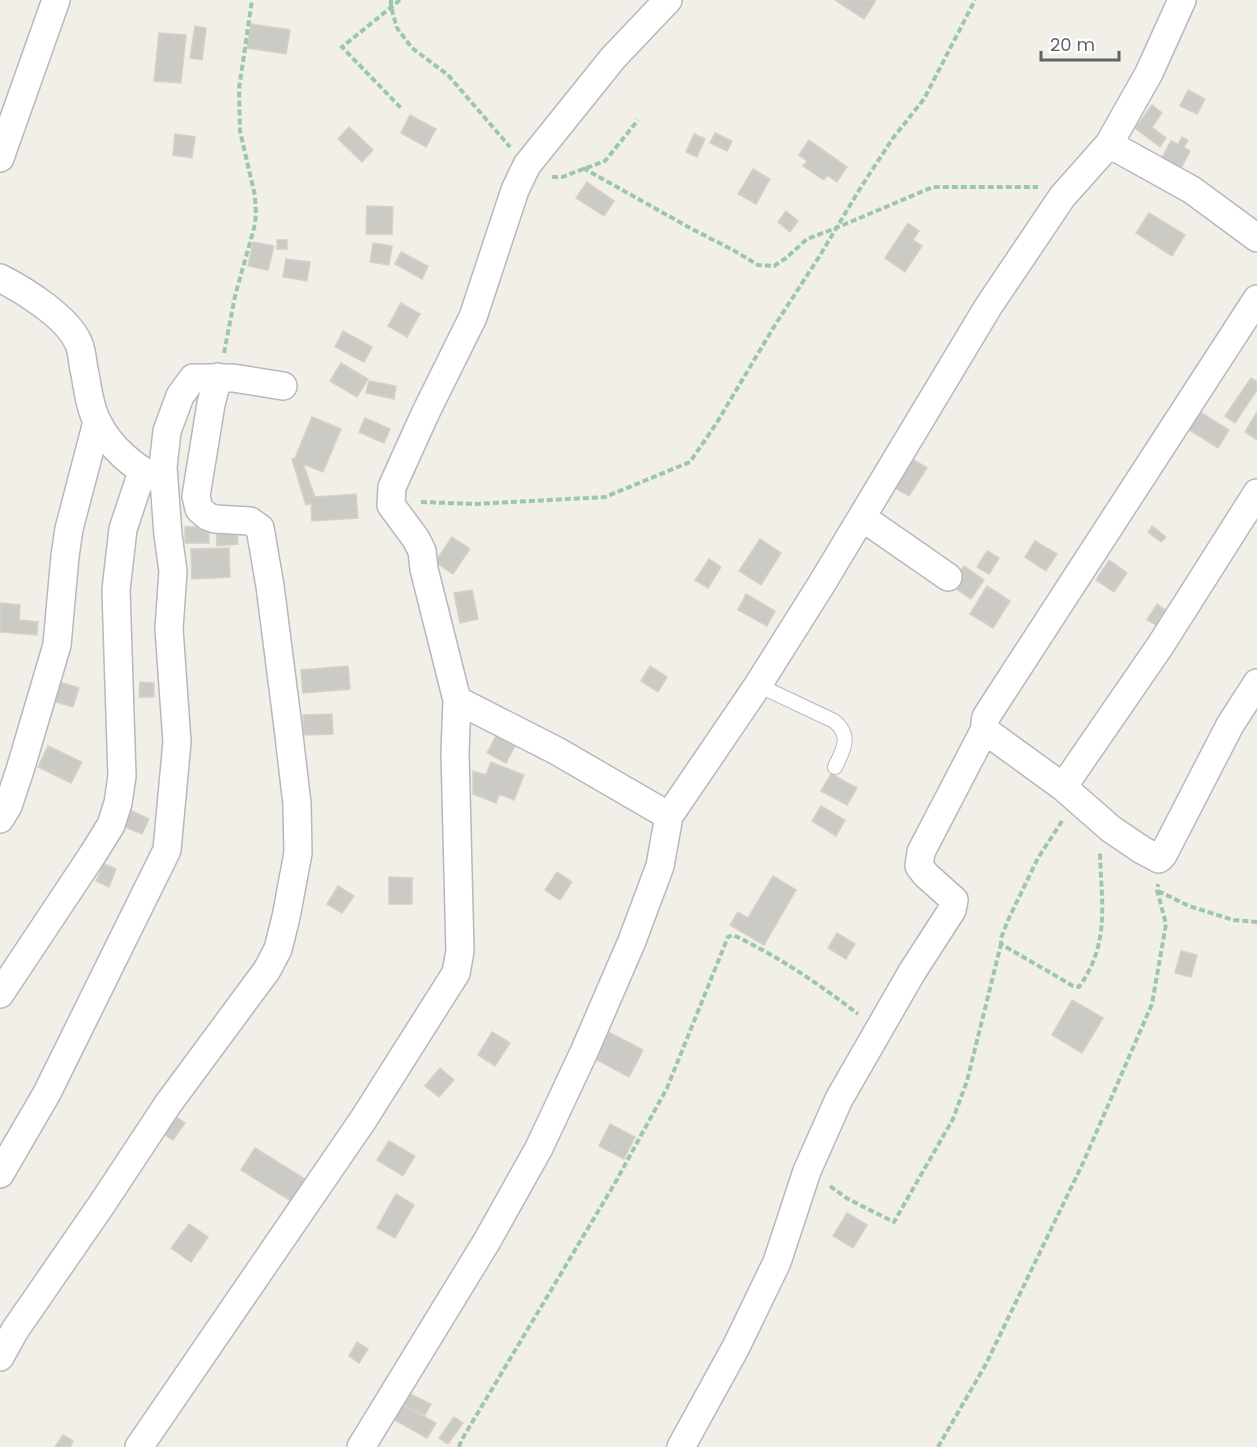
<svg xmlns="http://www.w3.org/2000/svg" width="1257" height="1447" font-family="Poppins,sans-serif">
  <rect width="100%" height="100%" fill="#f1efe8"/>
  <path fill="#cccac5" stroke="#d6d1c6" stroke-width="1.5" d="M835,0H876L864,19Z
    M251,24L290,30L286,54L247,48Z
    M195,26L206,28L202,60L190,58Z
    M159,33L186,35L181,83L154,81Z
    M1188,90L1205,99L1197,114L1180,106Z
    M1152,105L1162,113L1152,127L1166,138L1160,147L1135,128Z
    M410,115L436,129L426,147L401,133Z
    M349,127L373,150L362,162L338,139Z
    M715,133L732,141L727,151L710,143Z
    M175,134L195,137L192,158L173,155Z
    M694,134L705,139L697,157L686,152Z
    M1182,137L1188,140L1184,147L1190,151L1179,172L1160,161L1171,141L1178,144Z
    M809,140L847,167L837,182L827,175L824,180L803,166L807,161L799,155Z
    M753,169L770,179L756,204L738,194Z
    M587,182L614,201L604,216L576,198Z
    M367,206L393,207L392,234H366Z
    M786,211L798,221L790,232L778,222Z
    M1149,213L1185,235L1172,256L1136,233Z
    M908,223L919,231L913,240L922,246L905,272L885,258Z
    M277,240H287V249H277Z
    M253,242L274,246L268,270L248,266Z
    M373,243L392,246L389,265L370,262Z
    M401,252L428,266L422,279L395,264Z
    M286,259L310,262L307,281L283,277Z
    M401,303L420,314L407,337L388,326Z
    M343,331L372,347L364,362L335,347Z
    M341,363L368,379L357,397L330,381Z
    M1251,378L1257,382V390L1235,423L1225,416Z
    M369,381L396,386L394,399L366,393Z
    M1200,412L1229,430L1218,448L1188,429Z
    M1257,412V440L1245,432Z
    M312,417L341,429L323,472L303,464L315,497L356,494L358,518L312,521L311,503L306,505L292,459L295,458Z
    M365,418L390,429L384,443L359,432Z
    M906,455L927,468L909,496L888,484Z
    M237,524L238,544L217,546L216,526Z
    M1152,526L1166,537L1161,542L1148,532Z
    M185,527H209V543H185Z
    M452,537L470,549L453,574L435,562Z
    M760,539L781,553L761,585L739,571Z
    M1035,541L1057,554L1046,571L1025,557Z
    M229,548L230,577L192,579L191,549Z
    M987,551L999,558L989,574L977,567Z
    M709,559L721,567L708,588L695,580Z
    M1109,560L1127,573L1114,592L1096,580Z
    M964,566L984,580L971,599L951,585Z
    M987,586L1010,601L993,628L970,614Z
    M472,590L478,619L460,623L454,593Z
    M746,594L775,611L767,626L738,610Z
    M0,603L20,605L19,620L38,622L37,635L0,632Z
    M1157,604L1165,610L1156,625L1147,620Z
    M348,666L350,689L303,693L301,670Z
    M650,666L667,677L658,692L641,681Z
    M53,680L79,688L73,707L47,699Z
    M140,682L154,683V697H139Z
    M332,714L333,734L304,735L303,715Z
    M497,734L516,744L506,763L487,753Z
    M48,746L82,762L71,783L38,767Z
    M491,762L524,775L514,800L499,794L496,803L473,794V771L486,775Z
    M831,774L857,788L847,805L821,791Z
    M821,806L845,820L836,836L812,821Z
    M130,810L149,819L142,834L123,826Z
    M104,864L116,869L109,887L96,881Z
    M557,872L572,882L560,900L545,890Z
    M773,876L796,890L764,945L730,925L738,912L748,918Z
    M389,877L412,878V904H389Z
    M338,886L354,896L342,913L327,904Z
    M837,933L855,944L846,959L828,948Z
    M1181,951L1197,955L1191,977L1175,973Z
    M1072,1000L1103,1018L1082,1053L1052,1035Z
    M599,1027L643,1050L629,1077L597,1060L601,1052L589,1046Z
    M492,1032L510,1043L495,1066L478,1055Z
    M440,1068L454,1080L439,1097L425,1086Z
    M170,1113L185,1123L173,1140L158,1131Z
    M610,1124L635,1137L624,1159L599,1146Z
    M389,1141L415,1156L403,1176L377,1160Z
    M255,1148L308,1181L294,1203L241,1170Z
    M396,1194L414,1205L395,1238L377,1228Z
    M847,1213L867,1225L853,1248L833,1236Z
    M189,1224L208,1237L191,1262L171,1248Z
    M357,1342L368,1349L359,1363L349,1356Z
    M408,1393L431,1404L425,1415L403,1404Z
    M397,1402L436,1423L427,1438L389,1417Z
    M454,1417L463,1423L448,1444L439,1438Z
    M63,1435L73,1441L70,1447H55Z"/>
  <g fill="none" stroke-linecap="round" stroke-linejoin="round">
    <defs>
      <path id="lane" d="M758,685L834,721C852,735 844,749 835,767"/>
      <path id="street" d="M668,0L613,58L527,165L515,190L473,317L425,414L392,487L391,505L416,539L422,551L424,569L457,700L557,751L669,816L758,685L821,585L988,307L1062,197L1109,144L1149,73L1182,0
        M1109,144L1192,190L1257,238
        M0,158L56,0
        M0,278C24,290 67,317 78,342C83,351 82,364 85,374C88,390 90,409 98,423C110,447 134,468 158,479
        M1257,299L986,717C984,724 984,728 990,734L1063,787L1111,829L1142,850L1159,859L1163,855L1230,725L1257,683
        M863,518L948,577
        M1063,787L1160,646L1257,493
        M0,819L8,806L20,770L57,645L65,556L69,529L97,422
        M0,994L93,854L111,825L118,803L122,776L116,590L123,529L142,472
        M0,1174L47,1093L167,850L177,742L169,629L173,571L168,535L163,467L167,431L180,396L193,378H233L283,386
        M0,1357L15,1330L102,1204L168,1104L267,970L278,949L286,917L298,853L297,804L288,727L270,586L260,528L250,521L215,519L207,516L199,509L196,496L211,404L218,377
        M139,1447L363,1120L456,973L460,951L455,753L457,700
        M361,1447L487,1241L539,1148L584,1052L632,941L660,866L669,816
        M681,1447L736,1347L777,1262L807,1171L839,1099L912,972L952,910L954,900L926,875L919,866L921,852L985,729"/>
    </defs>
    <use href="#lane" stroke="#b5b8bc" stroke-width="16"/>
    <use href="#street" stroke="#b5b8bc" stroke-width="30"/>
    <path stroke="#9cc7a9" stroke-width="4" stroke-dasharray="6 3" stroke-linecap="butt" d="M391,0V7L397,28L412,48L448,75L510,147
      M400,0L342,47L401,108
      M583,168L692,229L733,250L758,265L774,266L786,258L807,239L836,228L933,187H1038
      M552,177H562L605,161L638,120
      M224,353L235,296L254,228L256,215L255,196L240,131L239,89L252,0
      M421,502L476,504L605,497L690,462L716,424L775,325L819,257L861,187L893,138L924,99L975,0
      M1062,821L1038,858L1009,918L1001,938V944L1073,986L1079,987C1111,942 1101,902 1100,852
      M1158,891L1189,906L1233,920L1257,922
      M830,1186L848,1199L894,1222L953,1119L967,1081L1001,944
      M459,1447L461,1441L615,1183L667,1088L728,937L733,935C778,956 819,984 858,1014
      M938,1447L986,1364L1083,1163L1152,1004L1166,924L1157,890L1158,884"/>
    <use href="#lane" stroke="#fff" stroke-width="14"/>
    <use href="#street" stroke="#fff" stroke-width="27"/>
  </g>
  <path d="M1041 51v9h78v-9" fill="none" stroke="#5f6368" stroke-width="3"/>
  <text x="1050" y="51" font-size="18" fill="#5f6368" stroke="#ffffff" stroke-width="4.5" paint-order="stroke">20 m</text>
</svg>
